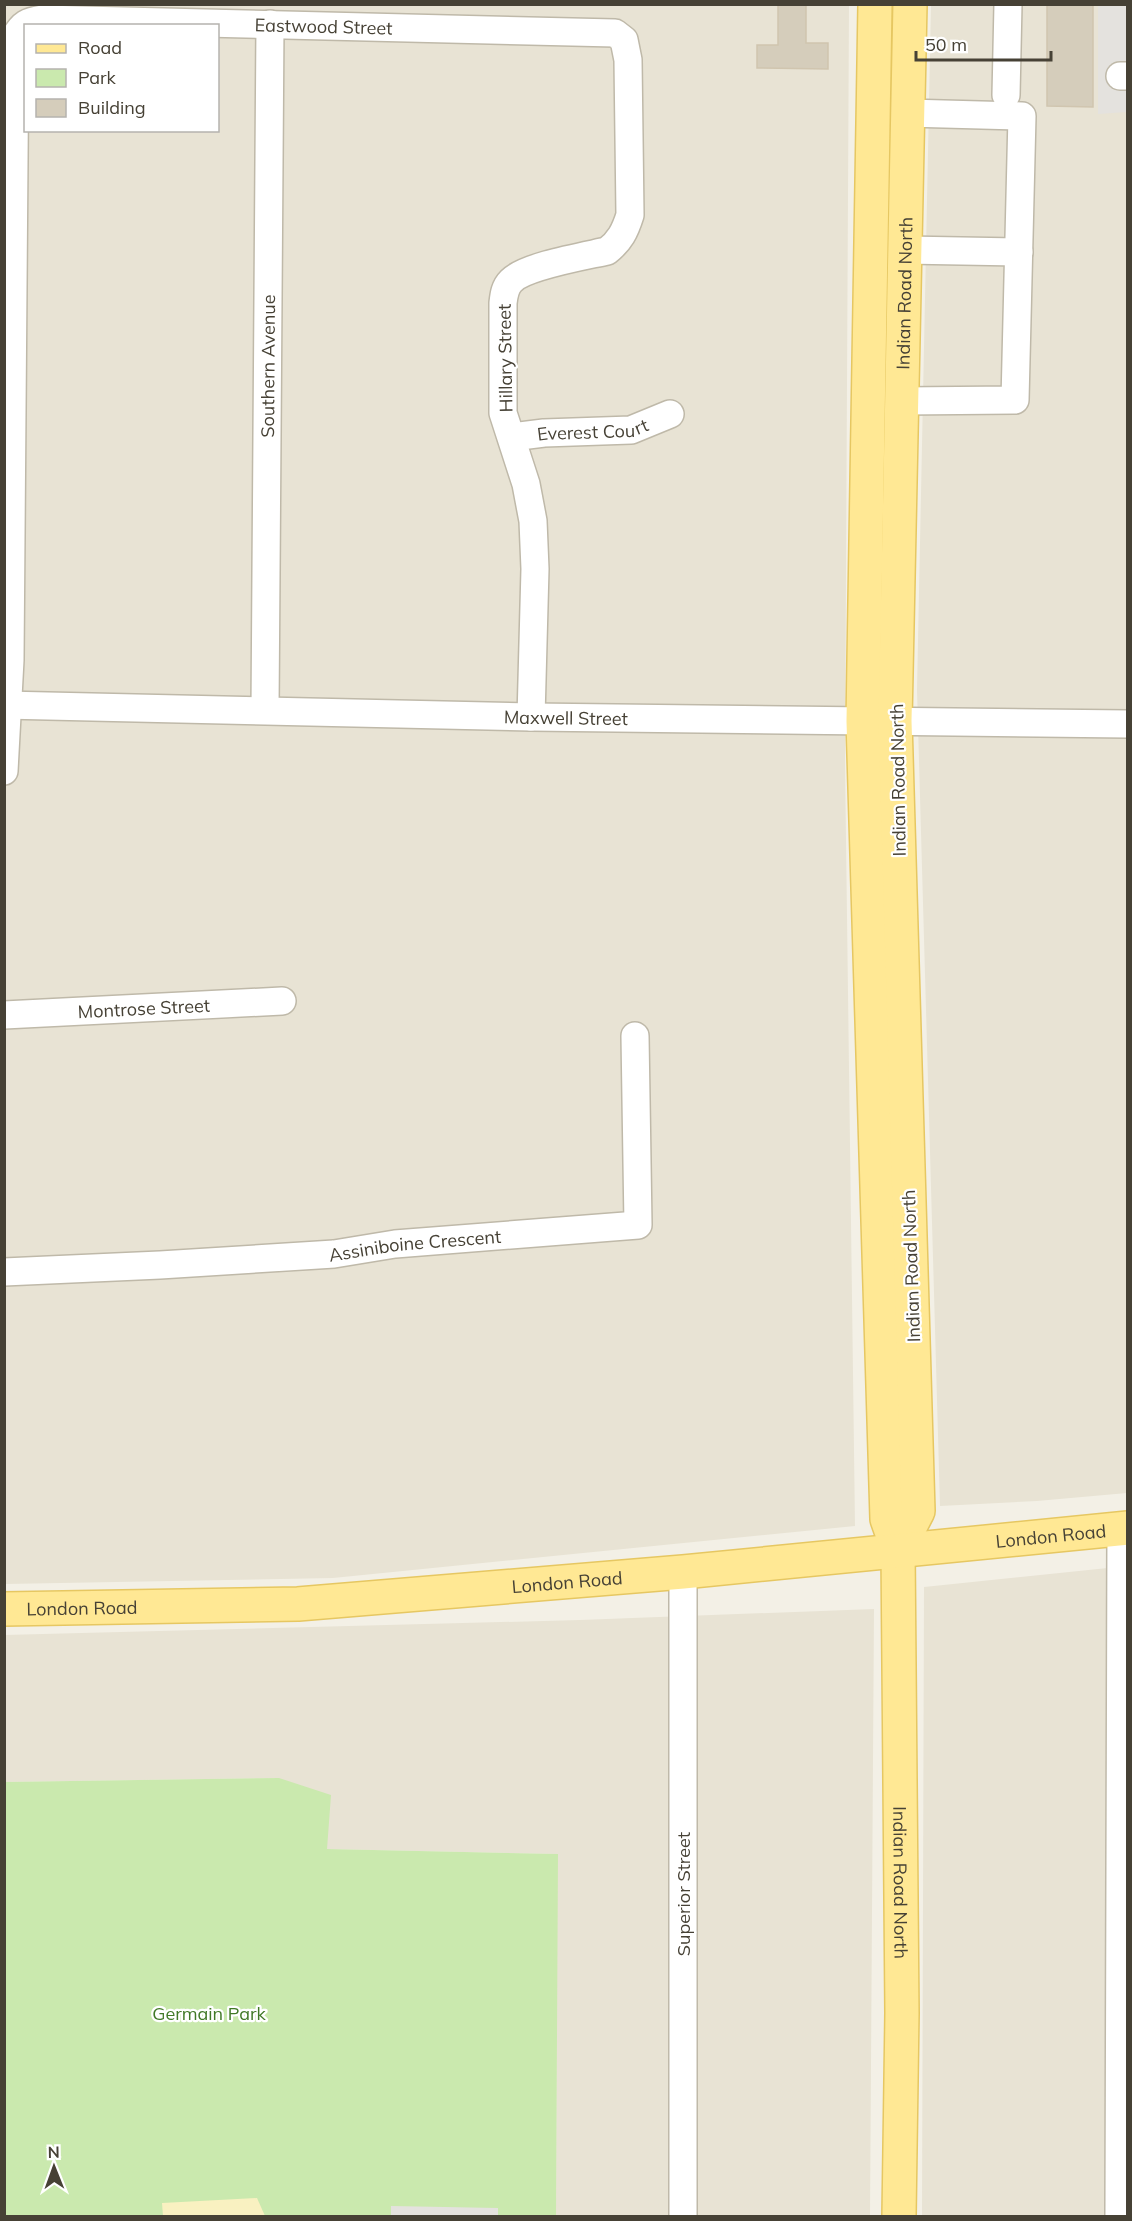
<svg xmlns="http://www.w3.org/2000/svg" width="1132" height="2221" font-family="Mulish,sans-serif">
  <rect width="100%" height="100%" fill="#f3f0e6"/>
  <path fill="#e8e3d4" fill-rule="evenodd" d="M4,5H849L845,763L855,1526L333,1578L5,1584ZM26,26H218V130H26Z
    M931,5H1128L1127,1493L1037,1501L940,1506L917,690Z
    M1127,1566V2216H922L924,1587Z
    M874,1609L870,2216H556L557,1854L327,1849L279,1778L5,1782L4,1635L580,1620Z"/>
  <path fill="#cae9ae" d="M279,1778L331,1795L327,1849L558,1854L556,2216H5L4,1782Z"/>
  <path fill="#f9f1c1" d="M257,2198L265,2216H163L162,2203Z"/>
  <path fill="#e4e2de" d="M1098,5H1127V112L1098,114Z
    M391,2206L498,2208V2216H391Z"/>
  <path fill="#d5cdbb" stroke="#d0c5af" stroke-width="1.5" d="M778,4H806V43H828V69L757,68V45H778Z
    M1047,4H1093V107L1047,106Z"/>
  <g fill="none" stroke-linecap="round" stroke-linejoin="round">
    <defs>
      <g id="minor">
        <path d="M1120,76H1128"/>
        <path d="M1006,95L1008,4"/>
        <path d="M905,250L1019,252"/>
        <path d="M902,401L1015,400L1022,116L907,113"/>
        <path id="s1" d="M512,437L544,433L631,430L670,414"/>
        <path id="s2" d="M4,705L531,717L1128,724"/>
        <path id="s3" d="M265,710L270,24"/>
        <path id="s4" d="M4,771L10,660L15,37C22,24 28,21 42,19L615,33L624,40L628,60L630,215C625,231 620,241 607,251C585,256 525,266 511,281C505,287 504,294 503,303V413L526,484L533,521L535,569L531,717"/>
        <path id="s5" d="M4,1015L282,1001"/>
        <path id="s6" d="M4,1272L160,1265L334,1254L395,1244L638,1225L635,1036"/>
        <path d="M683,2216V1572"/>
        <path d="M1119,2216L1121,1529"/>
      </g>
      <g id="major">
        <path id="s7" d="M875,4L863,721L887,1519L898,1550L902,2013L899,2216"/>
        <path id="s8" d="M898,1550L918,1511L895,721L910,4"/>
        <path id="s9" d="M4,1609L298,1604L683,1572L1128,1528"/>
      </g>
    </defs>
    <use href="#minor" stroke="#bfb9a9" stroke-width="30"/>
    <use href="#major" stroke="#e6c762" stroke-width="36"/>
    <use href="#minor" stroke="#fff" stroke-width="27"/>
    <use href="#major" stroke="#ffe894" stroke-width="33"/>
  </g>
  <g text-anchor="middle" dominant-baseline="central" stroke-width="4.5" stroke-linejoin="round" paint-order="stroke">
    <g font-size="18" fill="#464135" stroke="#fff">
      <text stroke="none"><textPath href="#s4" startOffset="1050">Eastwood Street</textPath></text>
      <text stroke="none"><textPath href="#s8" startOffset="1262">Indian Road North</textPath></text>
      <text transform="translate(505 358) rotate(-91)">Hillary Street</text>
      <text stroke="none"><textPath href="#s3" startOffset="344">Southern Avenue</textPath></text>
      <text stroke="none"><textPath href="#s1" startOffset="81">Everest Court</textPath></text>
      <text stroke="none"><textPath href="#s2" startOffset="562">Maxwell Street</textPath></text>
      <text transform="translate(898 780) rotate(-91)">Indian Road North</text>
      <text stroke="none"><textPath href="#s5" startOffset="140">Montrose Street</textPath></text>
      <text stroke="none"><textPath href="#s6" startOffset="412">Assiniboine Crescent</textPath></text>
      <text transform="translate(911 1266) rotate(-92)">Indian Road North</text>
      <text stroke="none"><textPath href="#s9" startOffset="1050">London Road</textPath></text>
      <text stroke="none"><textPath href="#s9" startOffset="564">London Road</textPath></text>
      <text stroke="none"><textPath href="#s9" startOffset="78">London Road</textPath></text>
      <text stroke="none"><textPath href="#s7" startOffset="1881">Indian Road North</textPath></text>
      <text transform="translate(683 1894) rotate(-90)">Superior Street</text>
    </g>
    <g font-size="18" fill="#417927" stroke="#fff">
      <text x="209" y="2013">Germain Park</text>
    </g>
  </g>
  <rect width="1132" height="2221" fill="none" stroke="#464135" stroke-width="12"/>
  <rect x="24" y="24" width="195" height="108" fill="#ffffff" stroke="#b5b3ae" stroke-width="1.5"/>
  <rect x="36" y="44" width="30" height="9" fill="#ffe894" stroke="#b5b3ae" stroke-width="1.5"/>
  <text x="78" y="54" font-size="18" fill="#464135">Road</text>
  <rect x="36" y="69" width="30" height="18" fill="#cae9ae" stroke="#b5b3ae" stroke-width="1.5"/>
  <text x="78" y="84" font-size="18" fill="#464135">Park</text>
  <rect x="36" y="99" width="30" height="18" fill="#d5cdbb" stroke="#b5b3ae" stroke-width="1.5"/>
  <text x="78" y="114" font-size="18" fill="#464135">Building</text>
  <g transform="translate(54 2167) rotate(359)" stroke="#ffffff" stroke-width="4.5" paint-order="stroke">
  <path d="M0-4.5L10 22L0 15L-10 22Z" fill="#464135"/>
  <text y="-9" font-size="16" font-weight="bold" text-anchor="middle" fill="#464135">N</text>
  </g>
  <path d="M916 51v9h135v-9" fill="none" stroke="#464135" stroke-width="3"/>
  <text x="925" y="51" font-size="18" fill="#464135" stroke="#ffffff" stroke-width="4.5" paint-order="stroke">50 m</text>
</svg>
